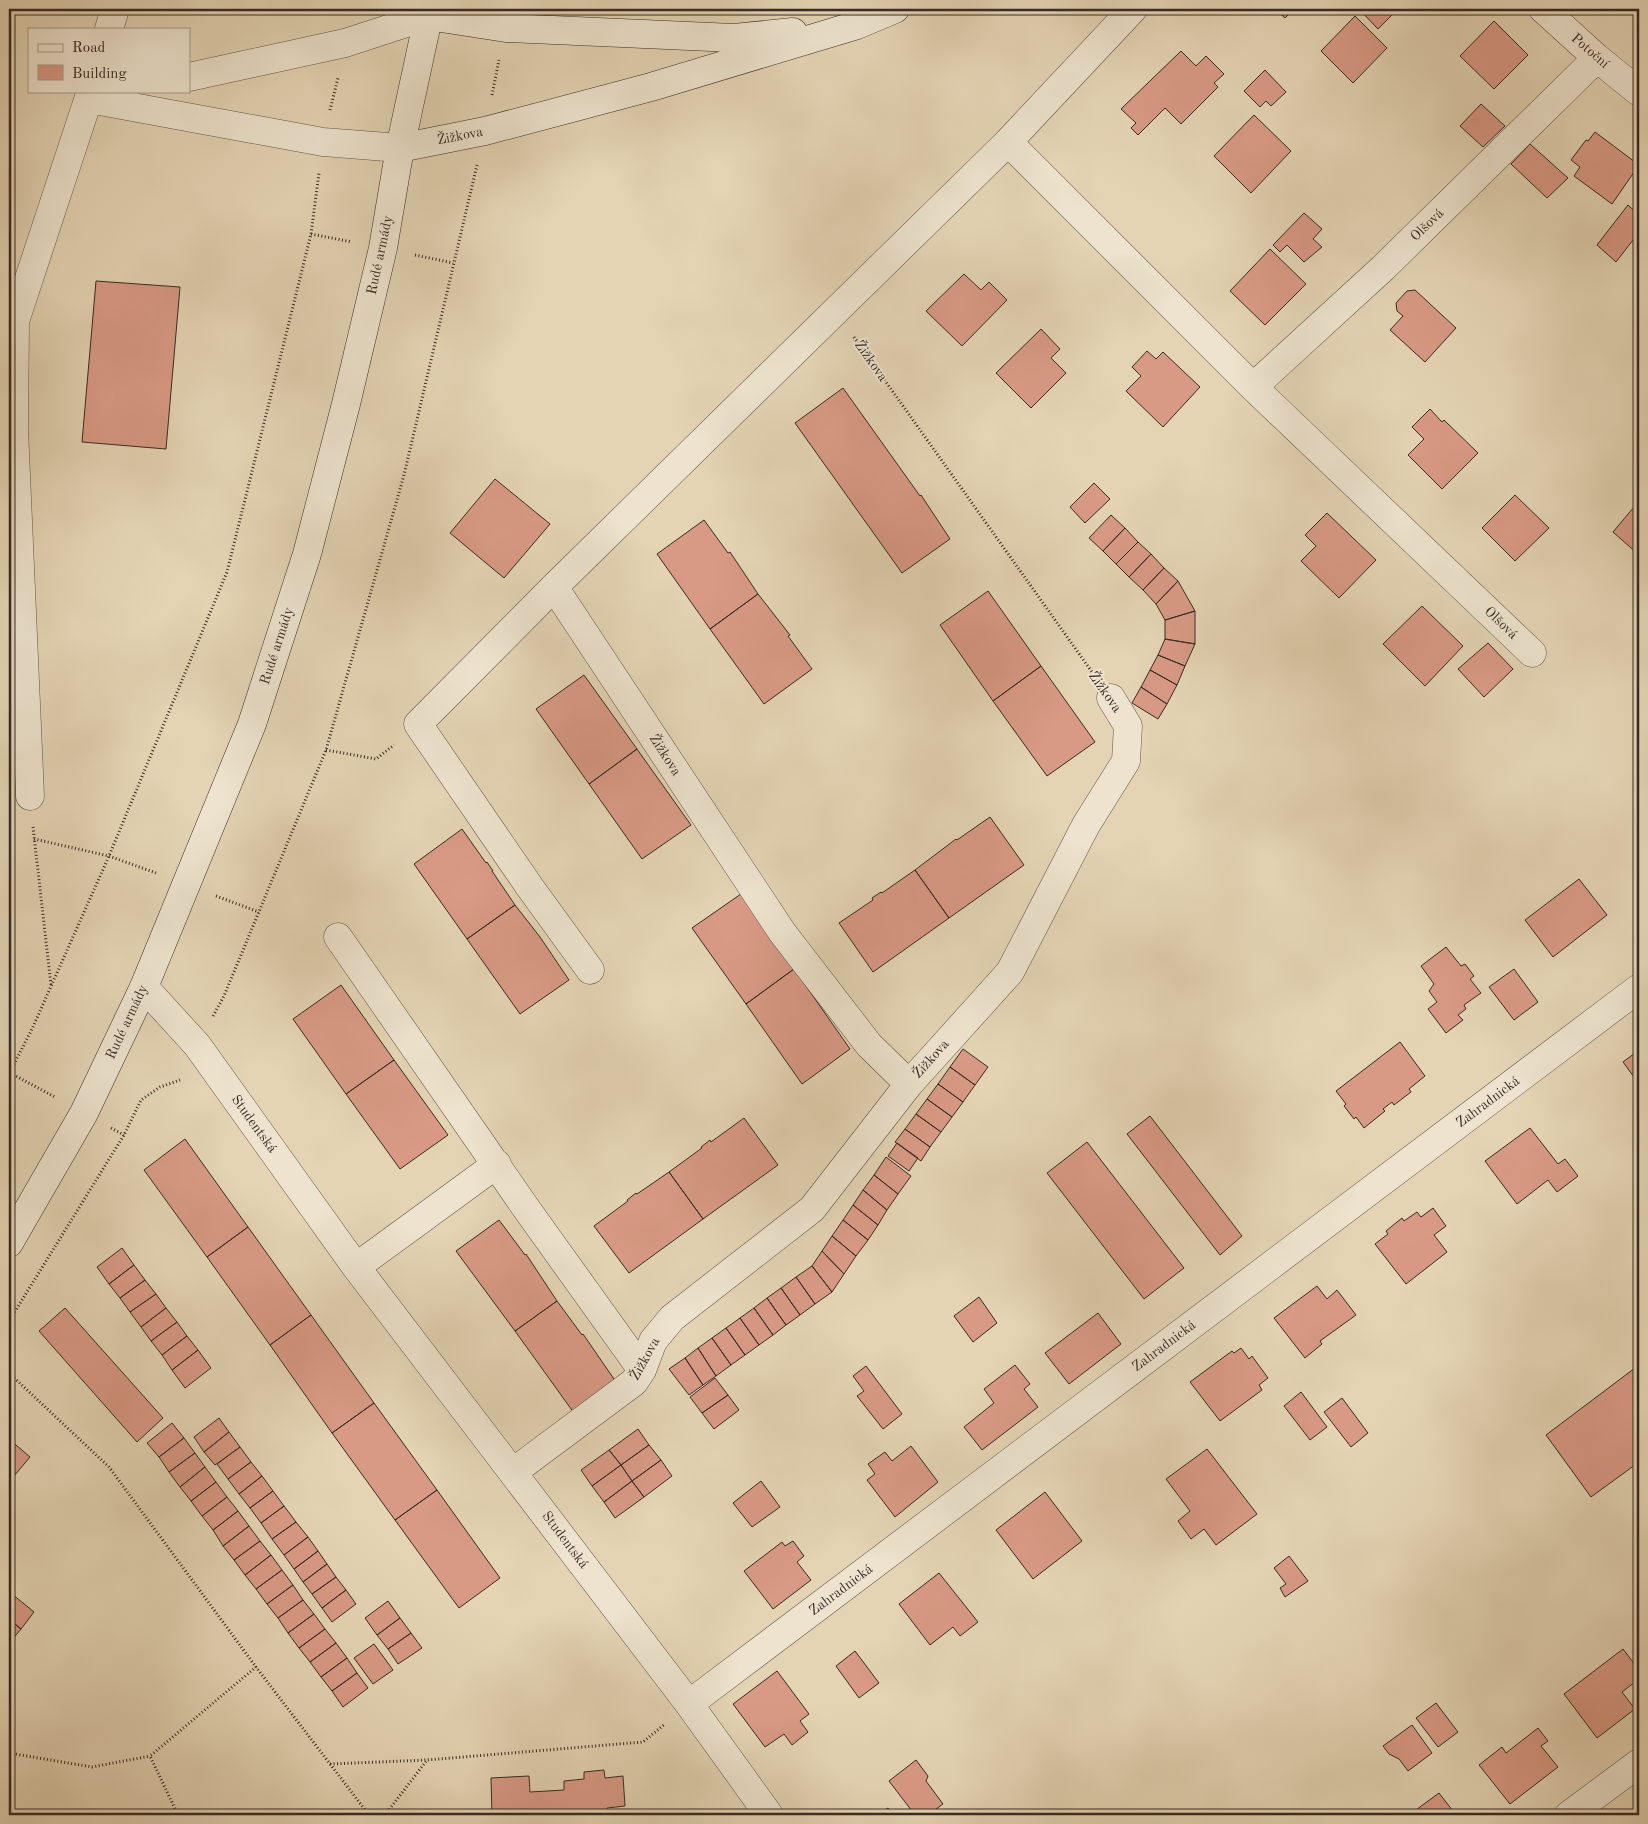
<svg xmlns="http://www.w3.org/2000/svg" width="1648" height="1824" font-family="'Old Standard TT',serif">
  <rect width="100%" height="100%" fill="#e4d4b4"/>
  <filter id="stains"><feTurbulence type="fractalNoise" baseFrequency=".004" numOctaves="4"/><feColorMatrix values="0 0 0 0 .2 0 0 0 0 .09 0 0 0 0 .02 0 0 0 .5 -.17"/></filter>
  <radialGradient id="worn" r=".72"><stop offset=".6" stop-color="#630" stop-opacity="0"/><stop offset="1" stop-color="#630" stop-opacity=".3"/></radialGradient>
  <path fill="#d99a85" stroke="#372a25" d="M1275,9H1294L1285,18Z
    M1359,9H1398L1378,29Z
    M1355,16L1387,48L1353,83L1321,51Z
    M1494,21L1528,55L1494,89L1460,56Z
    M1181,51L1196,66L1206,56L1224,74L1214,83L1218,87L1181,124L1165,108L1138,135L1131,128L1136,123L1121,109Z
    M1265,70L1286,92L1271,106L1266,101L1260,107L1244,91Z
    M1481,104L1505,126L1483,147L1460,126Z
    M1254,115L1291,151L1251,193L1214,156Z
    M1595,132L1639,165L1612,204L1574,176L1580,167L1571,160L1586,140L1588,141Z
    M1530,144L1568,178L1547,198L1511,164Z
    M1628,205L1639,215V244L1633,240L1616,262L1597,245Z
    M1304,213L1322,229L1313,239L1322,247L1304,262L1287,245L1280,252L1273,245Z
    M1270,249L1306,284L1265,325L1230,291Z
    M964,274L981,290L989,282L1007,300L962,346L926,311Z
    M96,281L180,287L166,449L82,442Z
    M1415,290L1456,328L1425,362L1390,330L1403,316L1397,311L1396,303L1407,291Z
    M1041,329L1060,349L1051,358L1066,373L1031,408L996,373Z
    M1147,351L1156,359L1163,352L1200,387L1163,427L1126,391L1141,376L1132,367Z
    M843,388L920,496L921,495L950,539L902,573L795,423Z
    M1430,409L1442,422L1444,420L1478,453L1442,489L1408,455L1424,439L1412,427Z
    M495,479L550,524L504,578L450,533Z
    M1094,483L1110,499L1085,523L1070,507Z
    M1515,495L1549,528L1515,561L1482,528Z
    M1639,501V555L1613,532Z
    M1327,513L1376,560L1339,598L1301,561L1316,546L1305,535Z
    M1111,515L1125,528L1103,551L1089,538Z
    M704,520L728,553L730,552L758,594L710,629L657,554Z
    M1125,528L1138,542L1116,564L1103,551Z
    M1138,542L1151,554L1129,577L1116,564Z
    M1151,554L1164,568L1143,590L1129,577Z
    M1164,568L1178,581L1156,604L1143,590Z
    M1178,581L1195,611L1165,620L1156,604Z
    M988,591L1041,666L993,701L940,625Z
    M758,594L790,635L788,636L812,669L764,704L710,629Z
    M1422,606L1463,646L1425,686L1383,644Z
    M1195,611V644L1165,639V620Z
    M1165,639L1195,644L1185,666L1158,655Z
    M1488,643L1513,669L1484,697L1458,669Z
    M1158,655L1185,666L1177,685L1150,670Z
    M1041,666L1095,742L1047,776L993,701Z
    M1150,670L1177,685L1167,704L1141,687Z
    M584,675L637,749L589,784L536,709Z
    M1141,687L1167,704L1158,719L1132,703Z
    M637,749L691,825L642,859L589,784Z
    M990,817L1024,865L949,918L915,870L956,839L957,840Z
    M462,829L486,863L487,862L493,871H492L515,905L467,939L414,864Z
    M915,870L949,918L873,972L839,923L873,900L872,898L881,892L882,893Z
    M1579,879L1607,915L1553,957L1525,920Z
    M741,894L794,969L746,1004L692,928Z
    M515,905L540,937L569,980L520,1014L467,939Z
    M1446,947L1461,966L1465,964L1474,976L1470,979L1481,993L1464,1005L1466,1009L1458,1015L1463,1020L1446,1033L1428,1009L1437,1002L1429,991L1434,984L1421,966Z
    M794,969L850,1049L802,1084L746,1004Z
    M1514,969L1538,1002L1514,1020L1489,987Z
    M341,985L394,1060L346,1094L293,1019Z
    M1400,1042L1425,1076L1409,1089L1411,1092L1394,1105L1392,1102L1383,1109L1385,1111L1364,1128L1356,1117L1354,1119L1344,1106L1346,1104L1336,1091Z
    M963,1049L988,1067L975,1085L950,1067Z
    M1639,1050V1084L1623,1062Z
    M394,1060L448,1135L400,1169L346,1094Z
    M950,1067L975,1085L963,1102L938,1084Z
    M938,1084L963,1102L952,1117L927,1099Z
    M927,1099L952,1117L941,1132L916,1114Z
    M916,1114L941,1132L930,1147L905,1129Z
    M1150,1116L1242,1236L1220,1255L1127,1134Z
    M744,1118L778,1165L703,1219L669,1172L702,1148L701,1147L710,1140L711,1142Z
    M1530,1128L1558,1164L1565,1159L1578,1176L1557,1192L1548,1180L1517,1204L1485,1161Z
    M905,1129L930,1147L921,1161L895,1142Z
    M185,1139L248,1227L207,1257L144,1170Z
    M1087,1142L1184,1268L1144,1299L1047,1173Z
    M897,1143L918,1158L909,1171L888,1156Z
    M886,1157L911,1176L898,1194L874,1175Z
    M669,1172L703,1219L629,1273L594,1226L628,1201L627,1200L636,1193L637,1194Z
    M874,1175L898,1194L887,1210L863,1190Z
    M863,1190L887,1210L878,1225L853,1205Z
    M853,1205L878,1225L868,1240L843,1220Z
    M1433,1208L1446,1226L1434,1235L1447,1252L1406,1284L1375,1244L1388,1234L1386,1231L1402,1218L1404,1221L1417,1212L1421,1217Z
    M499,1220L525,1255L526,1254L557,1301L515,1331L456,1251Z
    M843,1220L868,1240L856,1256L832,1236Z
    M248,1227L311,1315L270,1345L207,1257Z
    M832,1236L856,1256L844,1274L822,1251Z
    M122,1248L134,1265L109,1284L97,1267Z
    M822,1251L844,1274L832,1292L812,1266Z
    M134,1265L145,1280L120,1298L109,1284Z
    M812,1266L832,1292L815,1304L796,1277Z
    M796,1277L815,1304L800,1315L781,1288Z
    M145,1280L156,1294L130,1312L120,1298Z
    M1317,1286L1327,1299L1337,1290L1356,1315L1320,1341L1322,1344L1305,1358L1274,1318Z
    M781,1288L800,1315L786,1325L767,1298Z
    M156,1294L166,1308L141,1327L130,1312Z
    M979,1297L997,1323L973,1342L954,1316Z
    M767,1298L786,1325L773,1335L754,1308Z
    M557,1301L582,1335L583,1334L616,1382L574,1413L515,1331Z
    M65,1308L163,1418L137,1442L39,1331Z
    M166,1308L177,1322L151,1341L141,1327Z
    M754,1308L773,1335L759,1345L740,1318Z
    M1098,1313L1121,1344L1069,1384L1045,1353Z
    M311,1315L374,1403L332,1433L270,1345Z
    M740,1318L759,1345L745,1355L726,1328Z
    M177,1322L187,1336L162,1355L151,1341Z
    M726,1328L745,1355L731,1365L712,1338Z
    M187,1336L198,1350L172,1370L162,1355Z
    M712,1338L731,1365L716,1376L698,1348Z
    M698,1348L716,1376L703,1385L685,1358Z
    M1241,1348L1249,1359L1252,1356L1268,1378L1259,1385L1262,1390L1220,1421L1190,1382L1232,1351L1234,1353Z
    M198,1350L211,1368L185,1388L172,1370Z
    M685,1358L703,1385L689,1395L669,1369Z
    M1015,1365L1030,1384L1024,1389L1038,1407L982,1450L964,1427L994,1403L984,1389Z
    M1639,1365V1462L1591,1497L1546,1435Z
    M866,1366L902,1414L883,1429L857,1396L864,1391L853,1376Z
    M715,1378L728,1395L702,1413L690,1397Z
    M1301,1392L1327,1427L1310,1440L1284,1406Z
    M728,1395L739,1410L714,1429L702,1413Z
    M1342,1398L1368,1433L1351,1447L1324,1412Z
    M374,1403L437,1490L395,1520L332,1433Z
    M219,1418L229,1432L204,1452L194,1437Z
    M172,1423L184,1438L159,1457L147,1443Z
    M638,1429L649,1445L621,1465L609,1450Z
    M229,1432L240,1447L215,1465L204,1452Z
    M184,1438L195,1453L169,1472L159,1457Z
    M9,1439L30,1457L9,1482Z
    M649,1445L661,1460L632,1481L621,1465Z
    M911,1446L938,1482L895,1517L867,1480L875,1474L868,1464L885,1452L892,1461Z
    M240,1447L251,1462L228,1479L217,1464Z
    M1207,1449L1257,1514L1216,1545L1204,1529L1191,1539L1178,1521L1190,1511L1166,1479Z
    M609,1450L621,1465L592,1486L581,1470Z
    M195,1453L205,1467L180,1487L169,1472Z
    M661,1460L672,1476L644,1497L632,1481Z
    M251,1462L262,1476L239,1494L228,1479Z
    M621,1465L632,1481L604,1502L592,1486Z
    M205,1467L216,1482L191,1501L180,1487Z
    M262,1476L273,1491L250,1508L239,1494Z
    M632,1481L644,1497L615,1518L604,1502Z
    M761,1481L780,1507L752,1527L733,1503Z
    M216,1482L227,1497L202,1516L191,1501Z
    M437,1490L500,1578L459,1608L395,1520Z
    M273,1491L284,1506L261,1523L250,1508Z
    M1045,1492L1082,1541L1033,1579L996,1530Z
    M227,1497L238,1511L213,1530L202,1516Z
    M284,1506L296,1522L272,1539L261,1523Z
    M238,1511L249,1526L223,1546L213,1530Z
    M296,1522L308,1537L284,1555L272,1539Z
    M249,1526L260,1541L234,1560L223,1546Z
    M308,1537L318,1551L294,1569L284,1555Z
    M260,1541L271,1555L245,1575L234,1560Z
    M793,1541L804,1556L797,1562L811,1580L773,1609L744,1571L782,1542L785,1546Z
    M318,1551L327,1564L303,1582L294,1569Z
    M271,1555L282,1570L256,1589L245,1575Z
    M1289,1556L1308,1581L1285,1597L1280,1588L1286,1584L1274,1568Z
    M327,1564L336,1577L312,1594L303,1582Z
    M282,1570L293,1585L267,1604L256,1589Z
    M939,1573L978,1622L960,1636L953,1627L930,1645L899,1604Z
    M336,1577L346,1590L322,1608L312,1594Z
    M293,1585L303,1600L278,1618L267,1604Z
    M346,1590L356,1604L332,1622L322,1608Z
    M12,1594L34,1612L21,1629L9,1619V1597Z
    M303,1600L314,1614L288,1633L278,1618Z
    M388,1601L400,1618L377,1635L365,1618Z
    M314,1614L325,1629L299,1648L288,1633Z
    M400,1618L411,1633L388,1649L377,1635Z
    M9,1619L21,1629L11,1641L9,1639Z
    M325,1629L336,1643L310,1662L299,1648Z
    M411,1633L422,1648L398,1664L388,1649Z
    M336,1643L347,1658L321,1677L310,1662Z
    M374,1644L393,1670L373,1684L354,1658Z
    M1623,1649L1639,1670V1679L1622,1692L1635,1709L1597,1738L1564,1694Z
    M855,1651L879,1683L859,1698L836,1666Z
    M347,1658L357,1673L332,1691L321,1677Z
    M777,1671L809,1714L800,1721L808,1732L792,1745L784,1734L765,1747L733,1704Z
    M357,1673L368,1688L343,1707L332,1691Z
    M1436,1703L1458,1732L1438,1747L1416,1718Z
    M1412,1725L1432,1753L1408,1771L1399,1759L1389,1754L1383,1746Z
    M1538,1728L1548,1741L1541,1746L1558,1767L1510,1804L1479,1765L1502,1747L1506,1753Z
    M916,1760L928,1776L926,1781L943,1804L928,1815H915L889,1781Z
    M604,1770L605,1778L623,1776L625,1806L607,1808V1815H485L492,1814L491,1778L529,1776L530,1792L564,1790V1781L584,1779V1772Z
    M1439,1793L1456,1815H1409Z
    M888,1808L894,1815H878Z"/>
  <g fill="none" stroke-linecap="round" stroke-linejoin="round">
    <defs>
      <path id="street" d="M1543,9L1597,58L1639,92
        M109,29L115,9
        M189,77L345,43L428,16
        M124,91L89,99L323,142L400,148
        M1008,142L1253,387L1532,653
        M1253,387L1383,268L1597,58
        M554,587L782,932L869,1045L909,1084
        M30,796L14,429L15,321L91,91
        M338,937L528,1211L642,1370
        M590,970L529,886L418,724L554,587L1008,142L1133,9
        M144,987L197,1045L356,1267L689,1704L769,1815
        M356,1267L497,1164
        M513,1472L634,1382L642,1370L653,1341L672,1318L812,1209L909,1084L1010,972L1086,825L1126,761L1128,726L1111,698
        M689,1704L1639,988
        M1569,1815L1639,1763"/>
      <path id="secondary" d="M428,16L506,28L734,38L793,32
        M400,148L485,131L651,87L857,25L895,9
        M9,1243L84,1113L144,987L252,724L307,554L346,404L383,248L400,148L430,9"/>
    </defs>
    <use href="#street" stroke="#625449" stroke-width="29"/>
    <use href="#secondary" stroke="#372a25" stroke-width="29"/>
    <path stroke="#372a25" stroke-width="3" stroke-dasharray="1 2.5" stroke-linecap="butt" d="M492,95L499,60
      M330,110L338,78
      M311,234L352,242
      M415,255L453,263
      M854,337L1092,672
      M326,750L376,759L394,745
      M33,827L51,985
      M34,839L109,856L156,873
      M216,896L259,912
      M213,1016L224,996L326,750L404,475L477,165
      M10,1073L55,1097
      M9,1074L32,1029L109,856L227,572L311,234L319,173
      M111,1128L124,1135
      M9,1321L124,1135L141,1100L160,1087L180,1080
      M9,1373L109,1467L256,1667L369,1815
      M9,1753L92,1767L150,1756
      M330,1764L427,1760
      M178,1815L150,1756L256,1667
      M385,1815L427,1760L643,1742L665,1724"/>
    <use href="#street" stroke="#ede3ce" stroke-width="28"/>
    <use href="#secondary" stroke="#ede3ce" stroke-width="28"/>
  </g>
  <g text-anchor="middle" dominant-baseline="central" stroke-width="4" stroke-linejoin="round" paint-order="stroke">
    <g font-size="14" fill="#372a25" stroke="#ede3ce">
      <text transform="translate(1590 51) rotate(41)">Potoční</text>
      <text transform="translate(460 136) rotate(-11)">Žižkova</text>
      <text transform="translate(1427 225) rotate(-44)">Olšová</text>
      <text transform="translate(380 255) rotate(-78)">Rudé armády</text>
      <text transform="translate(871 361) rotate(55)">Žižkova</text>
      <text transform="translate(1501 623) rotate(44)">Olšová</text>
      <text transform="translate(277 646) rotate(-72)">Rudé armády</text>
      <text transform="translate(1105 692) rotate(55)">Žižkova</text>
      <text transform="translate(665 755) rotate(57)">Žižkova</text>
      <text transform="translate(127 1022) rotate(-65)">Rudé armády</text>
      <text transform="translate(931 1059) rotate(-48)">Žižkova</text>
      <text transform="translate(1488 1102) rotate(-37)">Zahradnická</text>
      <text transform="translate(254 1124) rotate(54)">Studentská</text>
      <text transform="translate(1164 1346) rotate(-37)">Zahradnická</text>
      <text transform="translate(645 1359) rotate(-61)">Žižkova</text>
      <text transform="translate(565 1540) rotate(53)">Studentská</text>
      <text transform="translate(841 1590) rotate(-37)">Zahradnická</text>
    </g>
  </g>
  <rect width="1648" height="1824" fill="none" stroke="#e4d4b4" stroke-width="30"/>
  <rect x="10" y="10" width="1628" height="1804" fill="none" stroke="#372a25" stroke-width="2.5"/>
  <rect x="15" y="15" width="1618" height="1794" fill="none" stroke="#372a25"/>
  <rect x="28" y="28" width="162" height="65" fill="#ede3ce" stroke="#a4998a"/>
  <rect x="38" y="44" width="25" height="8" fill="#ede3ce" stroke="#a4998a"/>
  <text x="72" y="52" font-size="15" fill="#372a25">Road</text>
  <rect x="38" y="65" width="25" height="15" fill="#d99a85" stroke="#a4998a"/>
  <text x="72" y="78" font-size="15" fill="#372a25">Building</text>
  <rect width="100%" height="100%" filter="url(#stains)"/>
  <rect width="100%" height="100%" fill="url(#worn)"/>
</svg>
